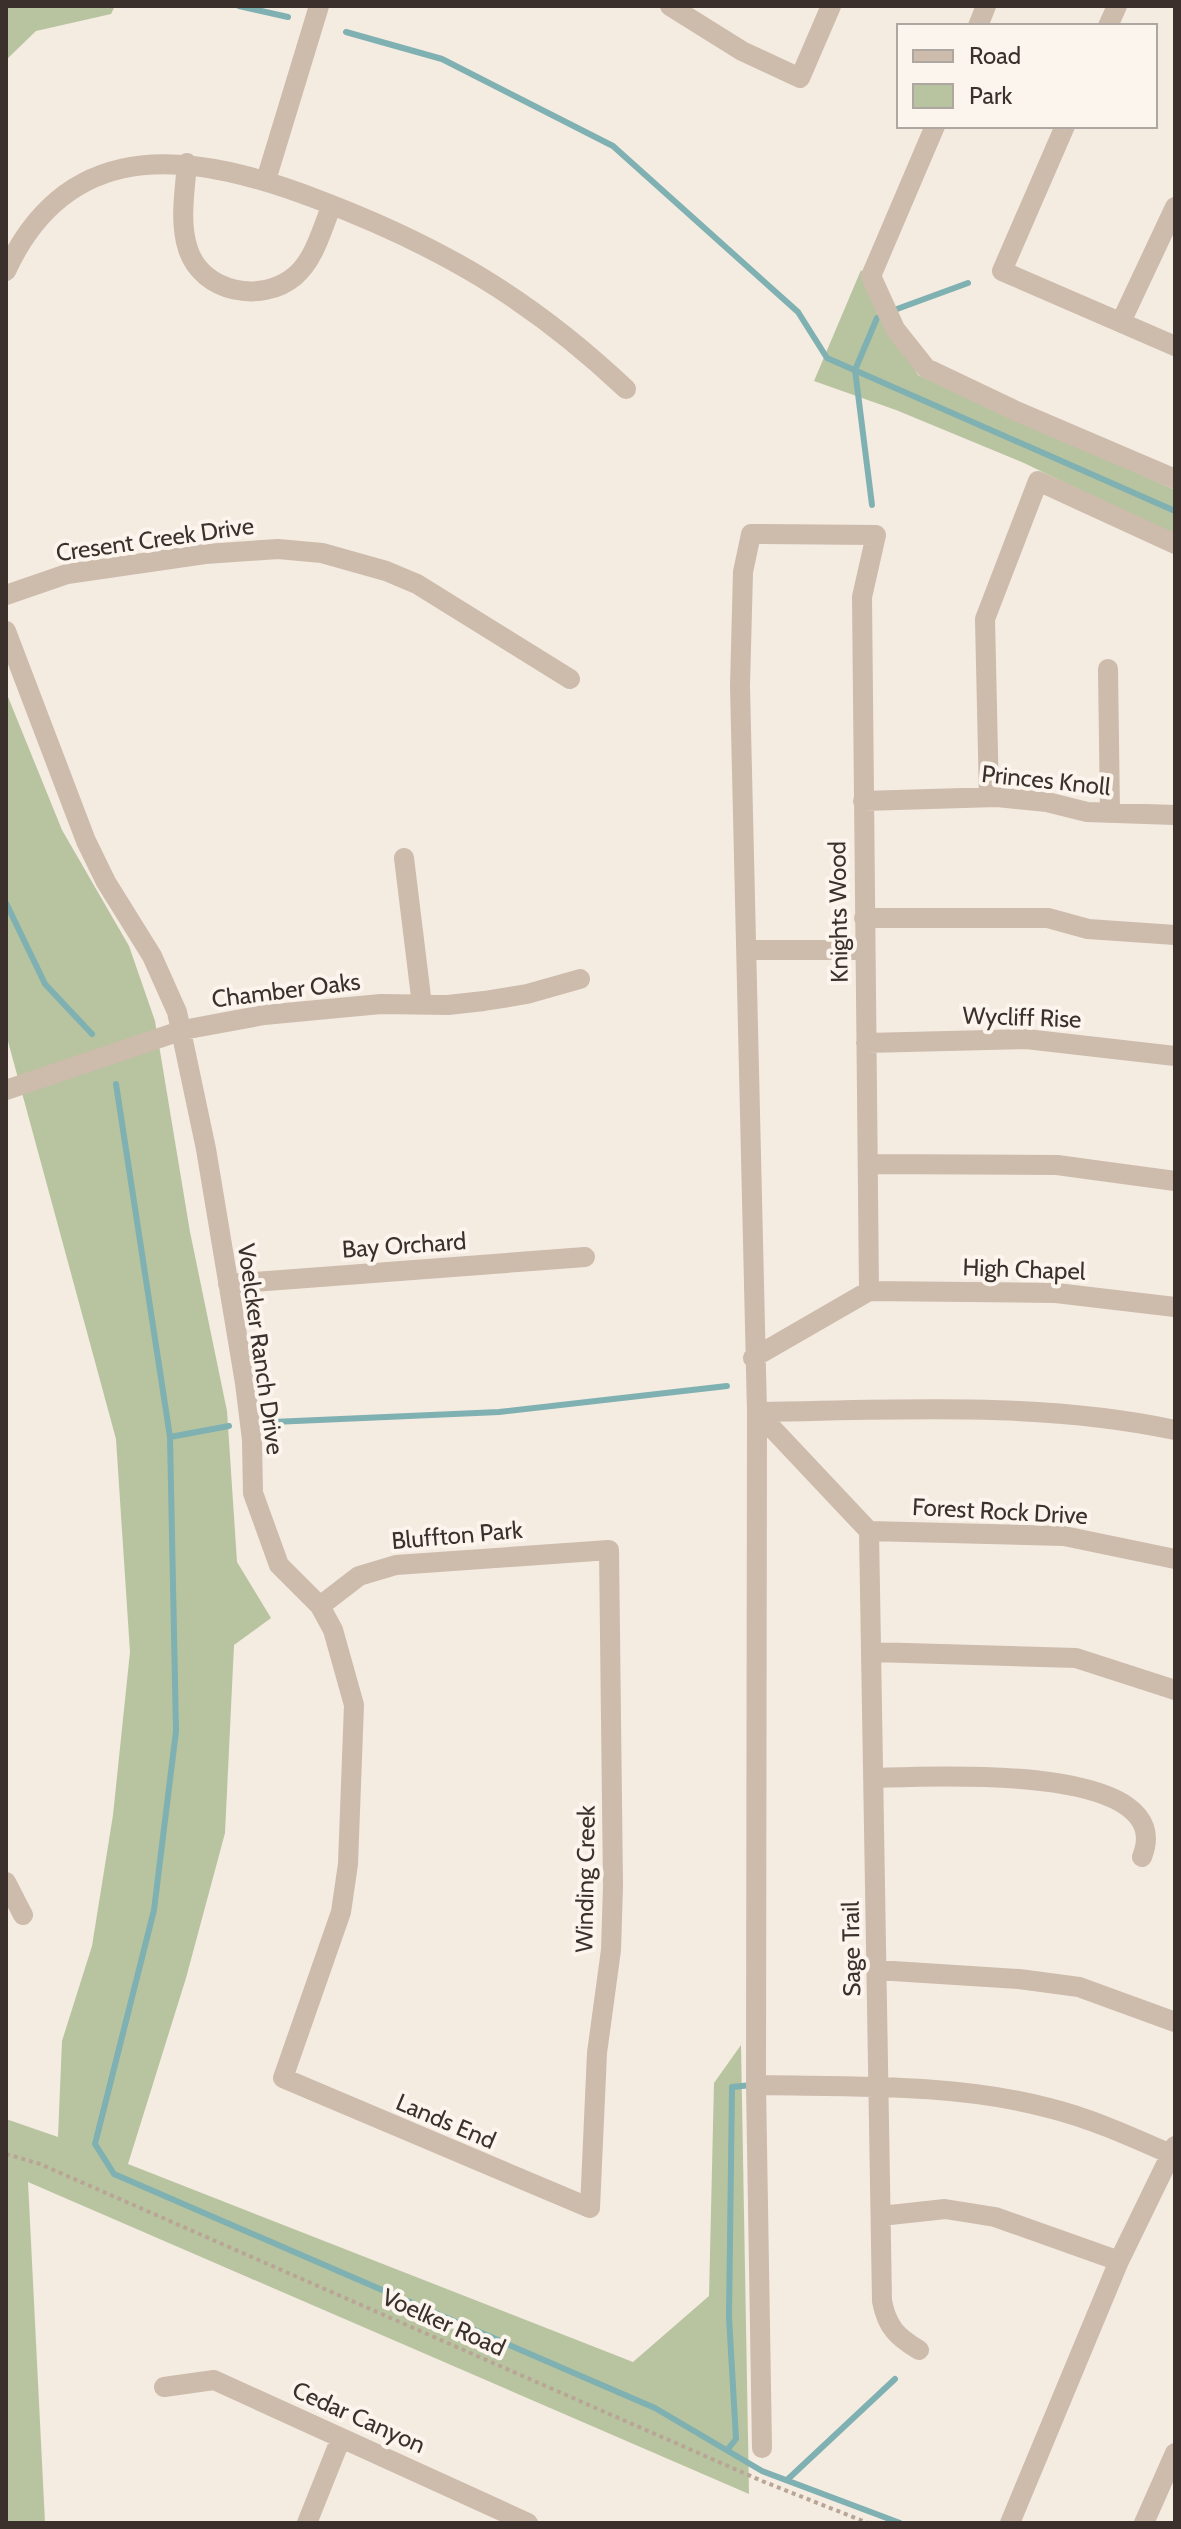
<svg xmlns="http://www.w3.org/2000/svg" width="1181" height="2529" font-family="Cabin,sans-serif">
  <rect width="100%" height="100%" fill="#f4ebe1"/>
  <path fill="#b8c4a0" d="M6,6H115L111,14L36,31L6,60Z
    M861,270L918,375L1175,490V536L1024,463L896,410L814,381Z
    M6,692L62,830L129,946L155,1021L190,1232L227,1411L237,1562L271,1618L234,1645L225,1833L186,1978L128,2164L633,2362L709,2296L714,2083L741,2045L749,2494L28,2182L45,2523H6V2119L58,2137L62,2041L92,1946L113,1815L130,1652L116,1439L6,1034Z"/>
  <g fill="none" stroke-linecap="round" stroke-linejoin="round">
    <path stroke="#7fb0b2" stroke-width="6" d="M239,6L288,17
      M346,32L442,59L613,146L798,312L827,358L1175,511
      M897,309L968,283
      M872,505L855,370L877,318
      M6,903L45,984L92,1034
      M116,1084L170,1437L176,1731L154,1910L95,2144L114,2174L655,2408L762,2471L900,2523
      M273,1422L499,1412L727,1386
      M170,1437L229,1426
      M728,2449L736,2439L729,2317L732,2087L752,2085
      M787,2480L895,2379"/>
    <path stroke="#b9a596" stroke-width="4" stroke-dasharray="4 4" stroke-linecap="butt" d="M6,2154L40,2164L762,2481L868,2523"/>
    <path stroke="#cdbbac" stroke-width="20" d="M670,6L742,51L800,78L831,6
      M978,26L986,6
      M1108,26L1117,6
      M935,126L871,276L895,329L926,368L1016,411L1175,479
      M1065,126L1002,271L1175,346
      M187,163C185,191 179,222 188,249C202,293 262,304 295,276C315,259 322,228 332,205
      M266,180L319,6
      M6,271C71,130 199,154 319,200C440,246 531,299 626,389
      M1121,322L1175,207
      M6,595L67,574L205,554L278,549L322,553L386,571L417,584L570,679
      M6,631L86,841L106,882L152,956L177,1012L206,1149L245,1383L252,1440L253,1493L279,1565L320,1606L333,1630L354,1705L348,1864L341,1912L283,2078L590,2208L597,2053L611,1950L613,1886L609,1550L396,1565L359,1576L320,1606
      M1108,669L1110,813
      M989,797L985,619L1038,481L1175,544
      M863,801L997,797L1047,802L1087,812L1175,815
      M404,858L422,1005
      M864,918H1048L1088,929L1175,935
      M748,950H865
      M866,1043L1026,1039L1175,1056
      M6,1090L183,1030L264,1015L381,1004L448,1005L484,1001L527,994L580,979
      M868,1164L1057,1165L1175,1181
      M228,1284L585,1257
      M869,1291L862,597L876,535L751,534L743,572L740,686L757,1412C895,1410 1039,1401 1175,1430
      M869,1291L1056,1293L1175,1307
      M753,1358L869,1291
      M869,1531L882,2301C887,2327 897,2337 919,2350
      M869,1531L1064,1536L1175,1559
      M872,1652L1076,1658L1175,1690
      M874,1778C919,1777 1181,1760 1142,1857
      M6,1882L23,1915
      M877,1970L1019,1979L1079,1987L1175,2022
      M756,2085C853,2087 955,2083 1049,2108C1093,2119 1134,2138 1175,2156
      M881,2216L945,2209L995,2217L1119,2261
      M164,2387L214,2380L528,2523
      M762,2448L756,2085L757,1412L869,1531
      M307,2523L341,2438
      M1010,2523L1119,2261L1175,2146
      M1144,2523L1175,2453"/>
  </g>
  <g text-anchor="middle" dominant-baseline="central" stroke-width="8" stroke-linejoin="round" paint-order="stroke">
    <g font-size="24" fill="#3b302b" stroke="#fbf5ee">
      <text transform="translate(155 539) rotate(-8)">Cresent Creek Drive</text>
      <text transform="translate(1046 780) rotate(6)">Princes Knoll</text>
      <text transform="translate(838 912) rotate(-91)">Knights Wood</text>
      <text transform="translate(286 990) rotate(-7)">Chamber Oaks</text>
      <text transform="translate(1022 1017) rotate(2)">Wycliff Rise</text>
      <text transform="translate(404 1245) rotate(-4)">Bay Orchard</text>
      <text transform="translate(1024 1269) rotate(2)">High Chapel</text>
      <text transform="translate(261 1349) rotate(82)">Voelcker Ranch Drive</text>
      <text transform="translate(1000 1511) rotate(3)">Forest Rock Drive</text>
      <text transform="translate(457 1535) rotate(-5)">Bluffton Park</text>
      <text transform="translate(585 1879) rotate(-89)">Winding Creek</text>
      <text transform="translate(851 1949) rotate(-91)">Sage Trail</text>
      <text transform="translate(446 2121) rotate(23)">Lands End</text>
      <text transform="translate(444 2322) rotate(24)">Voelker Road</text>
      <text transform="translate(359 2417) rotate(24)">Cedar Canyon</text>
    </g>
  </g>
  <rect width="1181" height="2529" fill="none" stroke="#3b302b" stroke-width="16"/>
  <rect x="897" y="24" width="260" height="104" fill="#fbf5ee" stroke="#aea6a0" stroke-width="2"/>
  <rect x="913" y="50" width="40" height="12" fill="#cdbbac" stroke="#aea6a0" stroke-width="2"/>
  <text x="969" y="64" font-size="24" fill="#3b302b">Road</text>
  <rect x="913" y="84" width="40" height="24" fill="#b8c4a0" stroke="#aea6a0" stroke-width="2"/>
  <text x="969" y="104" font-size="24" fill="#3b302b">Park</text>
</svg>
